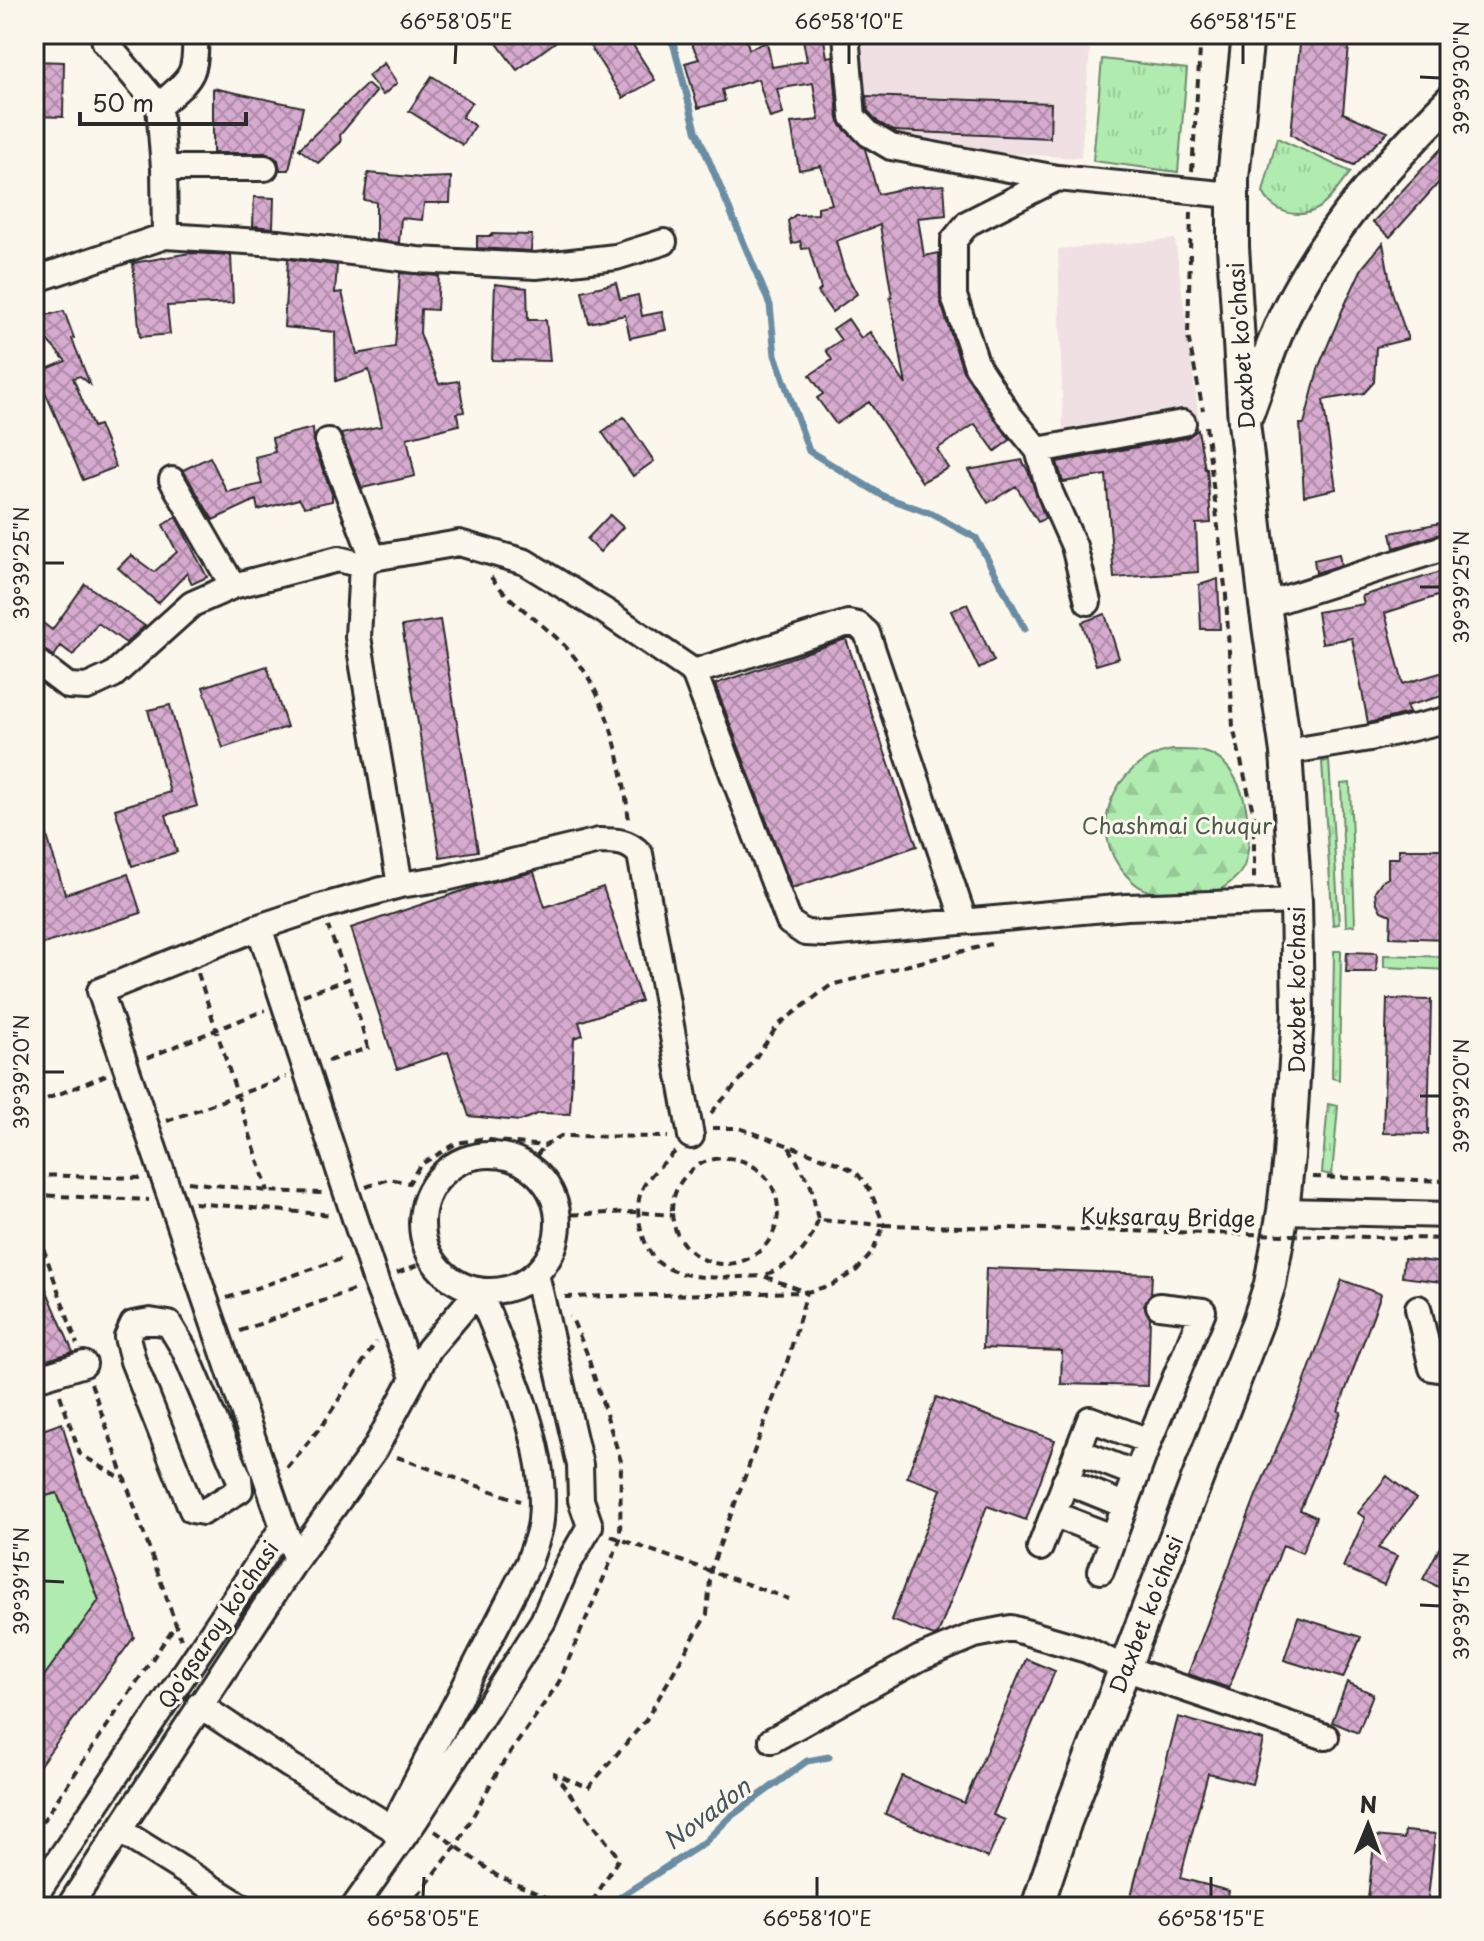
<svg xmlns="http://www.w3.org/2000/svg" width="1484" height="1941" font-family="'Playpen Sans',sans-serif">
  <defs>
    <pattern id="grass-tufts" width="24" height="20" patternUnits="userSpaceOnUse" patternTransform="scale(2)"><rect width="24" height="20" fill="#b0ebb0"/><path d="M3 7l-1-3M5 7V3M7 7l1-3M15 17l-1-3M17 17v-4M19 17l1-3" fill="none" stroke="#98ca98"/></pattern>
    <pattern id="forest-firs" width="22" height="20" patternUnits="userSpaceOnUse" patternTransform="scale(2)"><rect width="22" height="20" fill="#b0ebb0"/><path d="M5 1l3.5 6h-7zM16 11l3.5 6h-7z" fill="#98ca98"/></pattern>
    <pattern id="building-cross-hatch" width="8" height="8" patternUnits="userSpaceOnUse" patternTransform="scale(2)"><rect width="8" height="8" fill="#d7abcf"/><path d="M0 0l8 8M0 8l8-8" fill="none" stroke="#af8ba8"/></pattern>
  </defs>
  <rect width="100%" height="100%" fill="#fbf7ec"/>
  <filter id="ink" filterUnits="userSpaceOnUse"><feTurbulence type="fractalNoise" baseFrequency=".0125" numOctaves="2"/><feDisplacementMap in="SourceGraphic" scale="16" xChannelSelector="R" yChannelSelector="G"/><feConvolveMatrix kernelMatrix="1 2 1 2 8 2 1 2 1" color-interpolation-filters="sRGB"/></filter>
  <g filter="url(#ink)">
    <path fill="#f0e0e3" d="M856,34H1047L1046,41L1090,49L1081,158L895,147L855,103Z
      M1175,239L1199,419L1063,431L1058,249Z"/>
    <path fill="url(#grass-tufts)" stroke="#6e8b6e" stroke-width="2" d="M1102,59L1187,69L1178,172L1093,161Z
      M1277,138L1351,172C1341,183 1330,202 1317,209C1297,220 1272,212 1263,192Z
      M1329,761L1339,924L1333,925L1322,762Z
      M1350,783L1355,925L1346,926L1341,784Z
      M1334,951H1341L1339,1080L1332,1078Z
      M1328,1104L1338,1106L1332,1175L1322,1173Z"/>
    <path fill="url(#forest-firs)" stroke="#6e8b6e" stroke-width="2" d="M1172,750C1186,750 1201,749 1214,756C1246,773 1256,834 1244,866C1240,876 1226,887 1217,891C1207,895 1191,894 1180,894C1158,896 1142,893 1126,875C1084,829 1114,761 1172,750Z"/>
    <path fill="#b0ebb0" stroke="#6e8b6e" stroke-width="2" d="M1384,955L1450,957V970L1384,967Z
      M57,1493L99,1601L34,1690V1499Z"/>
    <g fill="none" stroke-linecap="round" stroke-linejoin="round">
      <path stroke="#6b8da4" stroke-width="7" d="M668,34L674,46L696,130L770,305L775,355L809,451L885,497L932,514L976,538L1025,629
        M608,1905L705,1842L730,1817L807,1761L829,1757"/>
    </g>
    <path fill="url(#building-cross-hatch)" stroke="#2b2b2b" stroke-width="2" d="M490,34H566L517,70Z
      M611,34H626L655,80L623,98L590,46Z
      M687,34H745L749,49L767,42L772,67L807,61L802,34H823L827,57L833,56L838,119L842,127L865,149L878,194L911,187L944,185L946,215L918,218L924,256L939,253L940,300L963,371L1010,440L995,451L975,424L937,449L948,468L922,482L869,402L836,424L817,398L823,394L810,375L832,360L826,350L841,340L833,329L848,319L861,338L870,332L906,385L890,298L892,297L880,225L836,241L844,270L857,294L832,312L818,292L821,289L809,248L802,249L800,241L792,244L788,221L795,215L818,214V207L832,204L821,166L799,170L791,123L819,120L813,83L777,89L783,114L770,118L758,79L722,90L725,101L698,108L685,63L699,59Z
      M1301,34H1350L1343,113L1388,132L1354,165L1310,147L1291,134Z
      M34,61L64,62L63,117L34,116Z
      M384,63L397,83L383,95L368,76Z
      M432,76L472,102L462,117L475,126L463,145L409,111Z
      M367,84L376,92L340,135L341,142L318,163L299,149Z
      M213,88L303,107L289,170H280L278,160L266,153H213Z
      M866,96L1051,103L1050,138L894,131L878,122L868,111Z
      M1450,139V170L1390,237L1373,222Z
      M368,173L422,178L451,177L450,203H424L422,220L401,218L399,243L376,240V202L364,200Z
      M254,197L274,198L273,228L253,226Z
      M491,234L532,235L531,251L477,248V236H492Z
      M1383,243L1392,292L1408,339L1376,347L1374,382L1364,393L1323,400L1336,489L1304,496L1300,424H1304L1319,366L1342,311L1362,268Z
      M190,253L231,255L233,303L167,306L170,334L140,337L133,263Z
      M288,259L337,265L335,293L342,292L357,354L395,347L400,273L439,276L437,310L421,309L420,333L439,384L459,381L464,412L457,413L459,425L407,438L415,476L362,488L341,434L382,426L369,370L336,381L335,332L284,327Z
      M616,283L620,299L638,295L642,316L662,312L666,330L630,338L625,315L589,323L582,291Z
      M495,284L527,288L528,320H546L550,361L492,360Z
      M64,311L74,338L72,339L90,384L80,376L73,378L93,427L99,425L116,467L83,480L37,373L66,361L34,326V318Z
      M624,417L654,461L633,476L602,432Z
      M313,428L314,446L332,494V501L305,507L299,499L258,510L256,500L213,520L183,470L210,457L227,492L262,484L255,457L275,452L272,438Z
      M1198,430L1205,469H1207L1211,523L1196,524L1198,572L1114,578L1106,475L1063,482L1057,462L1186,438Z
      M1022,460L1028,471L1045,518L1038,522L1016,486L988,503L968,470Z
      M610,515L623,527L600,552L587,539Z
      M176,517L207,577L192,584L187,573L158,603L118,568L131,555L154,572L177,552L163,525Z
      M1450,521V531L1394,548L1391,533Z
      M1339,554L1341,565L1316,573L1314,560Z
      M1450,569V592L1385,613L1403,684L1450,670V694L1406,706L1409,713L1368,723L1352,638L1322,643L1317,612L1364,604L1362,596Z
      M1218,579L1220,629H1201L1199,585Z
      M85,584L145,626L126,643L98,623L73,655L61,646L54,656L34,645V616L52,630Z
      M967,604L994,661L979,669L951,611Z
      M1105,614L1119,658L1096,665L1082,622Z
      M440,620L478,851L440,857L402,626Z
      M846,639L917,846L792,888L715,684Z
      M267,666L287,727L223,748L203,687Z
      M170,705L197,806L166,815L177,852L132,866L115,809L170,792L148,710Z
      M38,807L65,894L128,874L141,913L34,947V808Z
      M1399,849H1445V869L1450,873V916L1445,922V939L1390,937L1391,915L1381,911L1376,901L1375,891L1381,882L1388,878V858H1399Z
      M534,872L545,907L603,887L641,1001L579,1022L583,1035L574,1038L570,1114L540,1113L520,1121L469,1116L448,1052L397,1069L351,928L483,884Z
      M1347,952L1377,953L1376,972H1346Z
      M1387,999L1431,1000L1428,1134L1383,1133Z
      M1404,1258L1450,1264V1283L1402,1277Z
      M34,1261L73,1352L34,1364Z
      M986,1268L1152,1274L1151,1294L1144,1305L1150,1318L1148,1386L1061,1384L1062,1351L983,1348Z
      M1342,1280L1381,1294L1338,1411L1341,1412L1300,1510L1316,1517L1302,1553L1283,1545L1229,1688L1188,1674L1257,1493L1299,1397Z
      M936,1397L1055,1440L1026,1520L987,1506L938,1634L934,1636L891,1620L941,1489L907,1477Z
      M62,1423L83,1495L120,1590L134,1637L34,1773V1690L99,1600L57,1493L34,1499V1433Z
      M1387,1476L1416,1499L1378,1548L1397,1556L1384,1585L1343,1567L1365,1518L1358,1513Z
      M1450,1528V1593L1423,1579Z
      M1298,1617L1361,1637L1343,1678L1284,1660Z
      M1026,1659L1055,1671L993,1815L1005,1820L988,1858L885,1814L902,1776L964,1803Z
      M1347,1682L1373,1694L1358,1733L1332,1722Z
      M1178,1717L1263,1740L1252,1784L1208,1773L1180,1878L1229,1891L1226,1907H1128Z
      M1405,1831L1435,1834L1427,1907H1367L1375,1836L1404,1839Z"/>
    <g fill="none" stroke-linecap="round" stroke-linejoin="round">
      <defs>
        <path id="minor" d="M103,34L105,42L159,106L164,168L165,236
          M846,34L853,117L869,134L891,147L1057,178L1232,195
          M159,106C190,78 197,78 195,34
          M164,168H265
          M1057,178L968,223L954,240V296L977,366L1009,415L1038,450L1050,492L1074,546L1088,602
          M34,280L165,236L278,243L417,260L536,266L616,257L664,242
          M328,441L373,558
          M1038,450L1183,423
          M172,480L233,586L338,559L362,565
          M1265,605L1450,546
          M34,660L68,686L87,687L113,675L192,604L233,586
          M694,672L789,922L805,933L827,934L1127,907L1296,901
          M1286,752L1370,738L1450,719
          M400,885L358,637L362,565L373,558L459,543L525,562L606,612L694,672L848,623L858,625L867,633L964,920
          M259,927L376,1282L413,1377
          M422 1223a68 68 0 1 1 136 0a68 68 0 1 1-136 0Z
          M1283,1211L1450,1215
          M1418,1308L1432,1368L1450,1371
          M150,1321L169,1324L184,1349L239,1478L240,1490L203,1512L192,1510L133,1361L127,1337L133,1324Z
          M36,1379L84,1364
          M1077,1451L1136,1474
          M1065,1481L1124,1505
          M1053,1514L1112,1537
          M1040,1548L1090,1419L1149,1441
          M297,1558L375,1449L429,1349L479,1290C506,1361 549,1443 541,1520C540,1534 533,1548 529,1562L392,1828
          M1101,1571L1149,1441L1203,1311L1159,1306
          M199,1705L289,1765L392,1828L399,1840
          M772,1740L920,1658L975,1635L1011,1628L1087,1650L1124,1668L1326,1737
          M119,1830L242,1907
          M34,1897L283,1527
          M69,1907L297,1558L283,1527L100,991L259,927L320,907L400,885L446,878L599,841C617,841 628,841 640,854L691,1136
          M354,1907L416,1819L543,1621L567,1566L590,1526L581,1500L580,1465L536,1274"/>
        <path id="major" d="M1248,413C1261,379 1271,342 1288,309C1327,230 1388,163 1450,101
          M1037,1907L1066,1821L1258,1321L1270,1284L1283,1211L1289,1156L1298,1015L1296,901L1286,752L1265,605L1244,422L1233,247V178L1248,34"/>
      </defs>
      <use href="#minor" stroke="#2b2b2b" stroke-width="30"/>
      <use href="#major" stroke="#2b2b2b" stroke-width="36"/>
      <path stroke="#2b2b2b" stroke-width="4" stroke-dasharray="8 6" stroke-linecap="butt" d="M1192,171L1201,34
        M1191,212L1188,336L1203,410
        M1206,426L1226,595L1233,727L1254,816V882
        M491,577C509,603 550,627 572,654C609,699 623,765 629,822
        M198,973L268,1191
        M303,995L348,979L328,927
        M147,1058L265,1010
        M328,1061L368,1048L348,979
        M34,1104L106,1075
        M711,1113L741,1079L778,1025L831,985L991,944
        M167,1121L286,1077
        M712,1128H739L835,1162L856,1172L870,1190L884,1225L818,1220L811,1186L789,1147
        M675,1152C651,1175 632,1187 640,1225C643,1238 648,1254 659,1263C687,1283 732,1277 763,1276
        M672 1211a53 53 0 1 1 106 0a53 53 0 1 1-106 0Z
        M528,1167L544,1146
        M34,1175L140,1178
        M1313,1177L1450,1181
        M188,1182L268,1191L323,1193
        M366,1187L389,1179L409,1183L420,1165L457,1143L480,1139L544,1146L561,1136L668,1137
        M34,1195L149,1200
        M194,1203L333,1215
        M558,1215L637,1212L671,1215
        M818,1220C808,1251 793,1264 763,1276L807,1292L832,1285L856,1271L872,1253L884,1225
        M34,1222L77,1344
        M397,1273L433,1259
        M565,1297L807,1292L788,1359L711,1569L707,1614L646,1720L588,1788L554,1773L619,1858L589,1907
        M227,1298L344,1258
        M240,1331L356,1289
        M91,1383L181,1639
        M60,1395L80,1454L125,1481
        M397,1457L520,1501
        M287,1468L323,1424L376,1342
        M611,1536L789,1599
        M435,1831L496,1875L567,1907
        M34,1834L176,1624
        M409,1907L457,1845L499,1769L559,1682L620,1540L621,1461L586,1351L573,1321L569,1317"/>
      <use href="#minor" stroke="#fbf7ec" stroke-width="24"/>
      <use href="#major" stroke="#fbf7ec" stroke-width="30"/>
      <path stroke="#2b2b2b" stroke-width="4" stroke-dasharray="8 6" stroke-linecap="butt" d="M884,1225L1450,1239"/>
    </g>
  </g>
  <path fill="none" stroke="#2b2b2b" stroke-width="3" d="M455,64L456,44M849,64V44M1243,64V44M1420,77L1440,78M44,563H64M1420,587H1440M44,1072H64M1420,1096H1440M44,1581L64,1582M1420,1605L1440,1606M423,1897L424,1877M817,1897V1877M1211,1897V1877"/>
  <g text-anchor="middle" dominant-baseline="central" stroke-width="6" stroke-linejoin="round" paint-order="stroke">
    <g font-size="22" fill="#2b2b2b" stroke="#fbf7ec">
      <text transform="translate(1240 346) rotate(-94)">Daxbet ko'chasi</text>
      <text transform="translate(1295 990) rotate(-90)">Daxbet ko'chasi</text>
      <text transform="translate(1168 1216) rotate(1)">Kuksaray Bridge</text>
      <text transform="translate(1145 1614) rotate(-69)">Daxbet ko'chasi</text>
      <text transform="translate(217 1624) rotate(-56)">Qo'qsaroy ko'chasi</text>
    </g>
    <g font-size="22" fill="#4c5b4c" stroke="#fbf7ec">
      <text x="1177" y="824">Chashmai Chuqur</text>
    </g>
    <g font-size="24" font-style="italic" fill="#46545e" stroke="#fbf7ec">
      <text transform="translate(706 1813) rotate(-37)">Novadon</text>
    </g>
  </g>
  <rect width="1484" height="1941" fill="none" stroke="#fbf7ec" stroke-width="88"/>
  <g transform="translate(1368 1825) rotate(1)" stroke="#fbf7ec" stroke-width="6" paint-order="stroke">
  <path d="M0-6L14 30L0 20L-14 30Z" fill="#2b2b2b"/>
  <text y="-12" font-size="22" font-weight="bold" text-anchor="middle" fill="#2b2b2b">N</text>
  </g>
  <path d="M80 112v12h166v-12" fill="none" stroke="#2b2b2b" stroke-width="4"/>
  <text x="92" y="112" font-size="24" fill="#2b2b2b" stroke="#fbf7ec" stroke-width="6" paint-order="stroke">50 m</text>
  <rect x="44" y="44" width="1396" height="1853" fill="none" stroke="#2b2b2b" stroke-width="3"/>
  <g font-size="20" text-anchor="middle" fill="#2b2b2b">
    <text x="456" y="29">66°58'05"E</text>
    <text x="849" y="29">66°58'10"E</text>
    <text x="1243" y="29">66°58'15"E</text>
    <text transform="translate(1462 78) rotate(-90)" y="7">39°39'30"N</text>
    <text transform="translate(22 563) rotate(-90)" y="7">39°39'25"N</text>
    <text transform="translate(1462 587) rotate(-90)" y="7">39°39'25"N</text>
    <text transform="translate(22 1072) rotate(-90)" y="7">39°39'20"N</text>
    <text transform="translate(1462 1096) rotate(-90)" y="7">39°39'20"N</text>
    <text transform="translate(22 1581) rotate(-90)" y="7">39°39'15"N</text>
    <text transform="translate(1462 1606) rotate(-90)" y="7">39°39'15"N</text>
    <text x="423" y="1926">66°58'05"E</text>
    <text x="817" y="1926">66°58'10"E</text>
    <text x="1211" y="1926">66°58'15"E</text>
  </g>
</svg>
